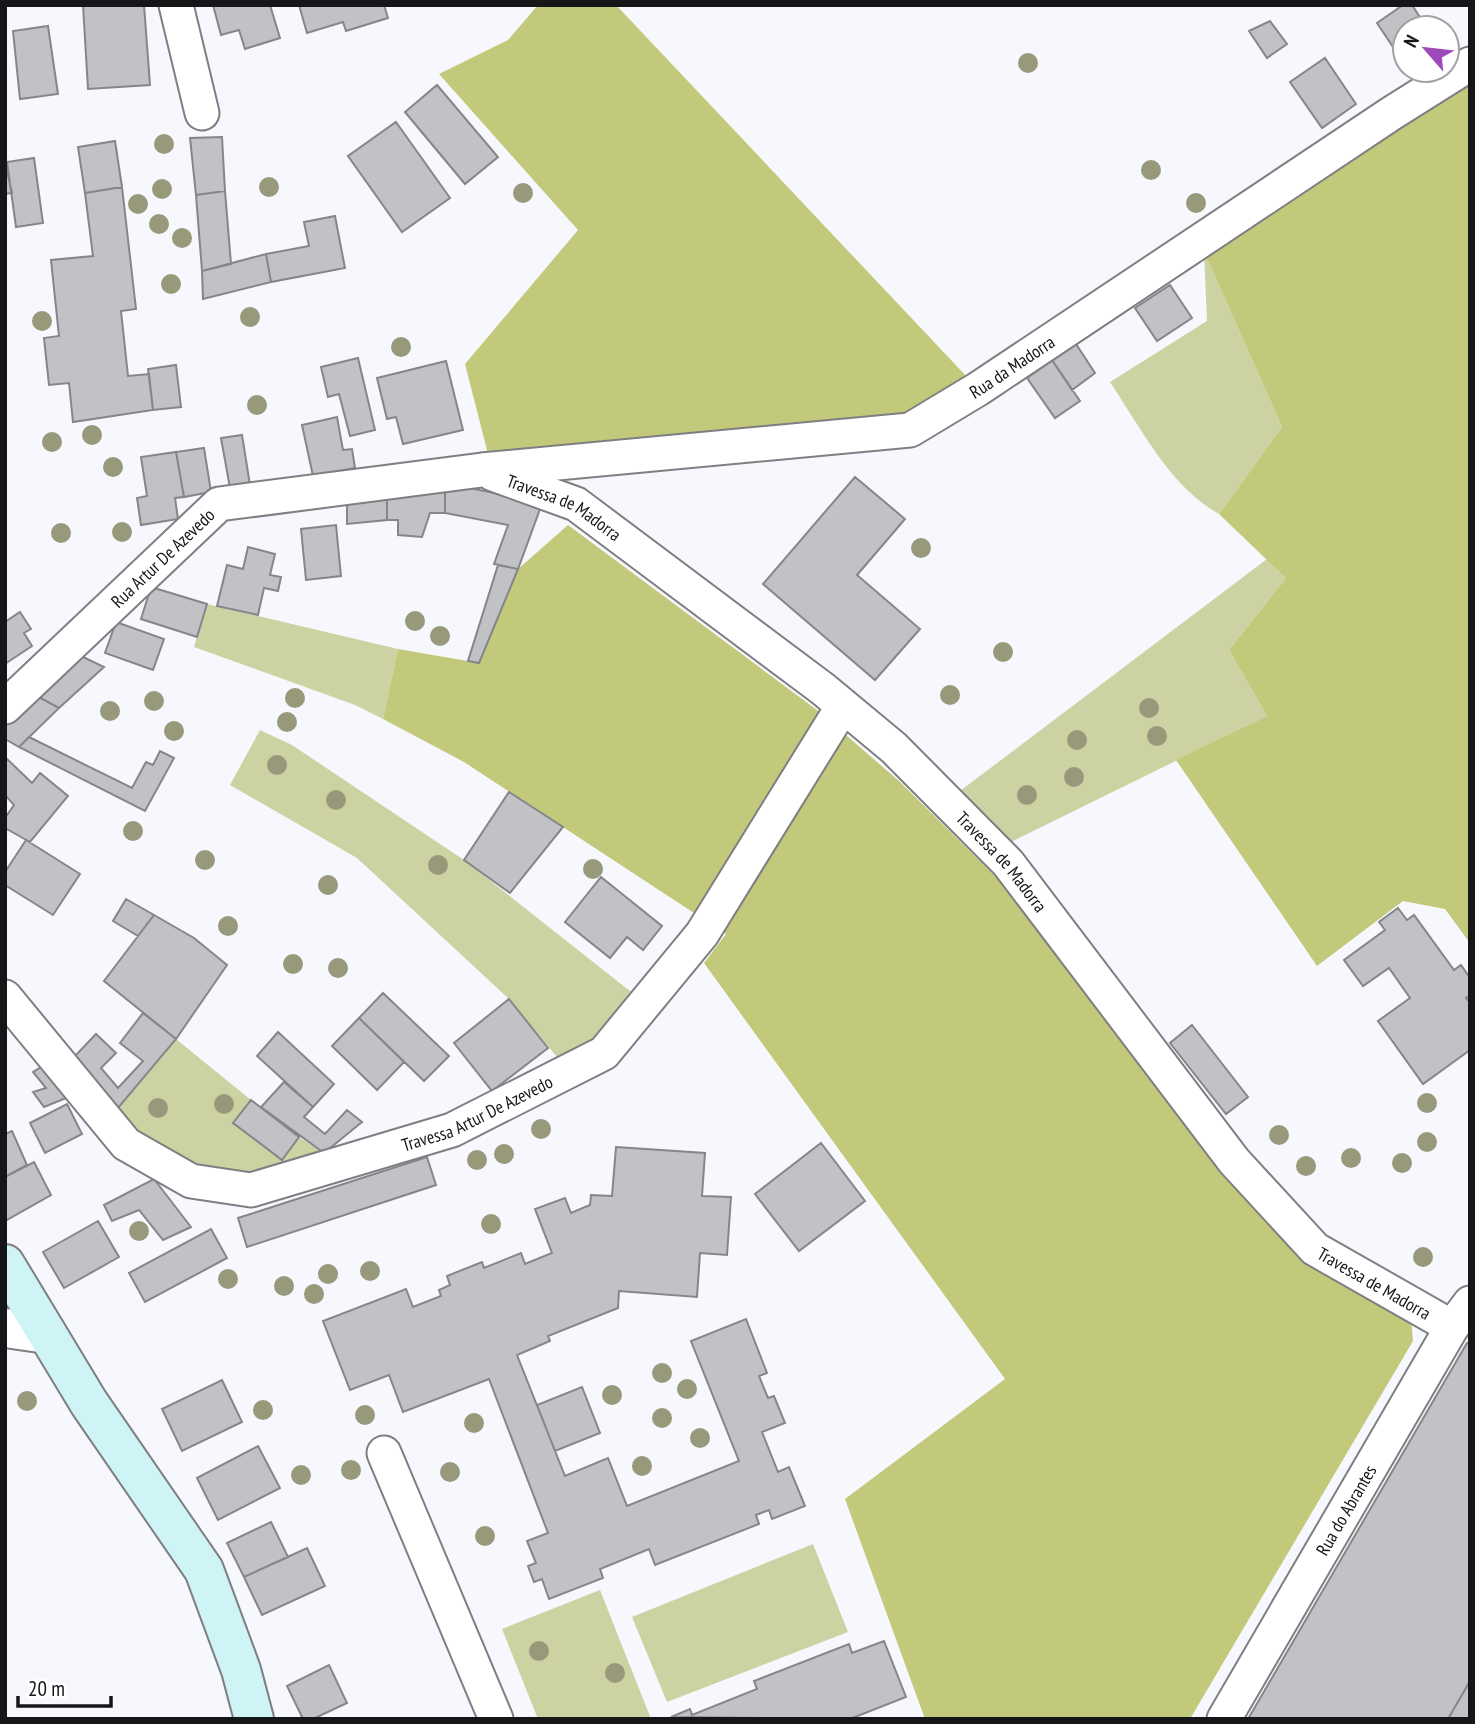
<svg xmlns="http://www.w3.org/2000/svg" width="1475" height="1724" font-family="'PT Sans Narrow',sans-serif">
  <rect width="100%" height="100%" fill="#f7f8fd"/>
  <path fill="#cdd2a3" d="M1204,252L1282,427L1219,514C1170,487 1141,428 1110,382L1207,321Z
    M1267,559L1286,578L1229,650L1267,716L1009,843L960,791Z
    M207,604L398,649L383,719L355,705L194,647Z
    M260,730L292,745L464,860L640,999L593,1042L562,1063L509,999L357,858L230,785Z
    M176,1039L251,1100L234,1123L281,1160L299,1137L324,1153L248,1182L176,1162L144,1137L118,1108Z
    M813,1544L848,1632L667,1702L632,1617Z
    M600,1590L651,1719H538L502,1629Z"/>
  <path fill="#c2c97a" d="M538,5H616L968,378L912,415L488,454L465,364L578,230L439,74L508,40Z
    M1470,81V943L1445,909L1403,901L1317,966L1176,760L1267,716L1229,650L1286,578L1219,514L1282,427L1204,252Z
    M568,525L817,710L899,781L996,877L1244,1194L1411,1318L1413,1341L1190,1719H925L845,1499L1005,1379L704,963L726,934L464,762L383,719L398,649L479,663L518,569Z"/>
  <path fill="#c1c2c6" stroke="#85868a" stroke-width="2" d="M83,5H144L150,85L88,89Z
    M213,5H270L280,38L245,49L239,30L221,35Z
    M299,5H384L388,18L346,31L343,22L307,33Z
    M1403,5H1412L1427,28H1405V65L1377,23Z
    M1270,21L1287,44L1267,58L1249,31Z
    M48,26L58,94L20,99L13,31Z
    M1325,58L1356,104L1322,128L1290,82Z
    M437,85L498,157L465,184L405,112Z
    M396,122L450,198L402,232L348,156Z
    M222,137L225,191L196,195L190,138Z
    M115,141L122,187L85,193L78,147Z
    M34,158L43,223L16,227L7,162Z
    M5,162L12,193L5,194Z
    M122,187L136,309L121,311L128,376L149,374L153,410L73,422L69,383L49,385L44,338L59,336L51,260L93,256L85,193Z
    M225,191L231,264L202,271L196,195Z
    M335,216L345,268L271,282L266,254L309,246L304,222Z
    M266,254L271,282L203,299L202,271Z
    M1170,285L1192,318L1157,341L1135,308Z
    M1076,344L1095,373L1072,390L1052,360Z
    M358,358L375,430L350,436L339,394L328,397L321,367Z
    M1052,360L1080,401L1055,418L1027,378Z
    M446,361L463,430L403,444L396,417L387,419L377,378Z
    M176,365L181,407L153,410L148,369Z
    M337,417L343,450L352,449L355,468L313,476L302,425Z
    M242,435L250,485L230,488L221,438Z
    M204,448L211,492L184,497L176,452Z
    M176,452L184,497L175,498L178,519L141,525L137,498L147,496L141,457Z
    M855,477L905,519L857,575L920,629L875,680L763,584Z
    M445,483L509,496L540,509L518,569L494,564L508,525L445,513Z
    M445,483V513H430L422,537L398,535V520H387V491Z
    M387,491V520L347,524V496Z
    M336,525L341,576L306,580L301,529Z
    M248,547L275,554L270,575L281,577L278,591L264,588L258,615L217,606L227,565L243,569Z
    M498,565L518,569L479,663L468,661Z
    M151,587L207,604L197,637L141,619Z
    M20,612L31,629L24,633L32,646L5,664V622Z
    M116,622L164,639L153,670L105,653Z
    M79,655L104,667L59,708L35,695Z
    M35,695L59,708L19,747L5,739V720Z
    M29,737L132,788L146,762L153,765L160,751L174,758L145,811L19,747Z
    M6,758L32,783L40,773L68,796L30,842L5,828V818L14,805L5,795Z
    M509,792L563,827L510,893L464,860Z
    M26,840L80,874L53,915L5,885V872Z
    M601,877L662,926L643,950L627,937L610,958L565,922Z
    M126,899L154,915L138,936L113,921Z
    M1398,908L1407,920L1414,915L1454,970L1461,965L1470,978V995L1466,998L1470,1003V1050L1423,1084L1378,1021L1410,998L1389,968L1363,986L1344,960L1385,930L1379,922Z
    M154,915L194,938L227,965L176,1039L104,981Z
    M383,993L449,1056L424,1081L359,1018Z
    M509,999L548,1048L492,1091L454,1043Z
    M143,1013L176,1039L118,1108L75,1056L96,1034L116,1053L101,1068L118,1088L143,1061L120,1043Z
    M359,1018L404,1062L377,1090L332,1046Z
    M1192,1025L1248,1097L1226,1114L1170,1043Z
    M278,1032L334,1084L313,1107L257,1056Z
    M46,1064L71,1096L44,1107L33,1092L46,1088L33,1072Z
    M284,1082L313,1107L304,1117L325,1134L347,1110L362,1122L324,1153L261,1107Z
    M251,1100L299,1137L282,1160L233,1123Z
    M67,1104L82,1134L45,1153L30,1123Z
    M12,1131L27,1165L5,1177V1134Z
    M821,1143L865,1201L799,1251L755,1194Z
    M616,1147L705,1153L702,1196L731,1197L727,1255L700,1253L697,1297L619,1291L618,1308L548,1336L550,1341L517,1355L565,1476L608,1458L627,1506L739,1461L691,1341L746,1319L767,1373L759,1376L768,1398L774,1396L785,1423L762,1432L778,1472L789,1467L805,1506L772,1519L769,1510L756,1515L759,1524L655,1565L649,1549L600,1569L603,1578L549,1599L542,1579L534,1582L528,1566L536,1563L527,1541L548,1533L489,1379L403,1412L389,1375L350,1390L323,1321L406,1289L413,1307L441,1296L439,1290L450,1285L447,1276L482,1262L484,1268L521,1253L525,1264L552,1253L535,1209L565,1198L571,1213L590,1205L591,1195L612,1196Z
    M427,1157L436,1185L247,1247L238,1218Z
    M34,1162L51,1195L5,1221V1177Z
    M154,1179L191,1227L163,1240L139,1210L112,1221L104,1205Z
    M98,1221L119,1257L64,1288L43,1252Z
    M211,1229L227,1258L145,1302L129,1273Z
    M1467,1343L1470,1345V1681L1448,1719H1248Z
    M222,1380L242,1422L182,1451L162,1409Z
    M582,1387L600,1433L555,1451L537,1405Z
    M258,1446L280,1488L218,1520L197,1478Z
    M271,1522L288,1557L244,1577L227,1543Z
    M307,1548L325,1586L262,1615L244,1577Z
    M884,1641L906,1697L850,1719L671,1717L690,1709L692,1715L757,1689L754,1681L849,1644L852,1653Z
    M329,1665L347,1703L313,1719H303L287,1686Z
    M1470,1681V1719H1448Z"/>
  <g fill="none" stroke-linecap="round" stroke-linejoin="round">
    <defs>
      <g id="minor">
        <path d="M176,5L202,113"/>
        <path id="s1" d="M493,474L576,504L823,689L894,748L1008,863L1234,1161L1315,1249L1452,1327"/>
        <path id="s2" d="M5,707L219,504L482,470L910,430L978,389L1392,113L1470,64"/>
        <path id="s3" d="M5,997L126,1144L191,1181L251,1190L452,1130L604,1053L702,934L843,706"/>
        <path d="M384,1453L496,1719"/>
        <path id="s4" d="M1224,1719L1452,1327L1470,1303"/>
      </g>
      <path id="tertiary" d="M5,1328L47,1334"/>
      <path id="secondary" d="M5,1264L89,1403L204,1570L241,1670L254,1719"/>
    </defs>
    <use href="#minor" stroke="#7f7f83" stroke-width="37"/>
    <use href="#tertiary" stroke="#7f7f83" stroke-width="42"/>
    <use href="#secondary" stroke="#7f7f83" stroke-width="42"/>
    <use href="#minor" stroke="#fff" stroke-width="33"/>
    <use href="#tertiary" stroke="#fff" stroke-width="38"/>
    <use href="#secondary" stroke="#cff4f6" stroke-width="38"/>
  </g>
  <g fill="#97997a">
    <circle cx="1028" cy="63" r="10"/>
    <circle cx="164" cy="144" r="10"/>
    <circle cx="1151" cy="170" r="10"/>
    <circle cx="269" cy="187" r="10"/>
    <circle cx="162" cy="189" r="10"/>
    <circle cx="523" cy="193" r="10"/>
    <circle cx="1196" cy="203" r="10"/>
    <circle cx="138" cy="204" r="10"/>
    <circle cx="159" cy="224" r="10"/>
    <circle cx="182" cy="238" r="10"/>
    <circle cx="171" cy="284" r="10"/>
    <circle cx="250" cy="317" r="10"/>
    <circle cx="42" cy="321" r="10"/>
    <circle cx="401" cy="347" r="10"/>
    <circle cx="257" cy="405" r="10"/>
    <circle cx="92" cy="435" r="10"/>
    <circle cx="52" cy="442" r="10"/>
    <circle cx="113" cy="467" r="10"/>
    <circle cx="122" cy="532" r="10"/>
    <circle cx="61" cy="533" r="10"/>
    <circle cx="921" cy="548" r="10"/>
    <circle cx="415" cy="621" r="10"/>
    <circle cx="440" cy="636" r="10"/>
    <circle cx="1003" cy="652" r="10"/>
    <circle cx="950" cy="695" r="10"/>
    <circle cx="295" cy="698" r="10"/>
    <circle cx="154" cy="701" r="10"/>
    <circle cx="1149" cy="708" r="10"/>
    <circle cx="110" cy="711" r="10"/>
    <circle cx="287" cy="722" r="10"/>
    <circle cx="174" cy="731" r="10"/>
    <circle cx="1157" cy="736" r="10"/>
    <circle cx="1077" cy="740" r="10"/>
    <circle cx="277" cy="765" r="10"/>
    <circle cx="1074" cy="777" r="10"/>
    <circle cx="1027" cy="795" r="10"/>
    <circle cx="336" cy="800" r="10"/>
    <circle cx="133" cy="831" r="10"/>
    <circle cx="205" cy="860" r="10"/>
    <circle cx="438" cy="865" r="10"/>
    <circle cx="593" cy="869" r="10"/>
    <circle cx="328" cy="885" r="10"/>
    <circle cx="228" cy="926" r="10"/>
    <circle cx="293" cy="964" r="10"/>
    <circle cx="338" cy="968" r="10"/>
    <circle cx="1427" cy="1103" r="10"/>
    <circle cx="224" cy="1104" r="10"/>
    <circle cx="158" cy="1108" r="10"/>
    <circle cx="541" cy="1129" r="10"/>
    <circle cx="1279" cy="1135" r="10"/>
    <circle cx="1427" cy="1142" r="10"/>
    <circle cx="504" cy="1154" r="10"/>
    <circle cx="1351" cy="1158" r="10"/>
    <circle cx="477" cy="1160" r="10"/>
    <circle cx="1402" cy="1163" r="10"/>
    <circle cx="1306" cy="1166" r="10"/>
    <circle cx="491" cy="1224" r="10"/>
    <circle cx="139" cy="1231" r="10"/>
    <circle cx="1423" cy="1257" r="10"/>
    <circle cx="370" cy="1271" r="10"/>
    <circle cx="328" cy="1274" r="10"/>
    <circle cx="228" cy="1279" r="10"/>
    <circle cx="284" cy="1286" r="10"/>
    <circle cx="314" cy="1294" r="10"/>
    <circle cx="662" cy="1373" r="10"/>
    <circle cx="687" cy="1389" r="10"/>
    <circle cx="612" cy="1395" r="10"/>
    <circle cx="27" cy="1401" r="10"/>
    <circle cx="263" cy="1410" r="10"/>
    <circle cx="365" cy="1415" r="10"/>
    <circle cx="662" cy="1418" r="10"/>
    <circle cx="474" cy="1423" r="10"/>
    <circle cx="700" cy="1438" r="10"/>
    <circle cx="642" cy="1466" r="10"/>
    <circle cx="351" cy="1470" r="10"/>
    <circle cx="450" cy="1472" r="10"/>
    <circle cx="301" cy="1475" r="10"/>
    <circle cx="485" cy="1536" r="10"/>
    <circle cx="539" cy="1651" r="10"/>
    <circle cx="615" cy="1673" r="10"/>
  </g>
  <g text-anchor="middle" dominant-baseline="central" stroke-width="7" stroke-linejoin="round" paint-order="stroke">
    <g font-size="18" fill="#151617" stroke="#fff">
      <text stroke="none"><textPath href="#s2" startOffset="1110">Rua da Madorra</textPath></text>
      <text stroke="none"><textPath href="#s1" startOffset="79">Travessa de Madorra</textPath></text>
      <text stroke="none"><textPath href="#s2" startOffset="217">Rua Artur De Azevedo</textPath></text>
      <text stroke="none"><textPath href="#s1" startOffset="646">Travessa de Madorra</textPath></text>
      <text stroke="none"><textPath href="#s3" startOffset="565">Travessa Artur De Azevedo</textPath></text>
      <text stroke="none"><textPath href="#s1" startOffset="1213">Travessa de Madorra</textPath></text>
      <text stroke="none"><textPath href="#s4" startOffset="242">Rua do Abrantes</textPath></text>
    </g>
  </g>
  <rect width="1475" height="1724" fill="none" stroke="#151617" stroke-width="14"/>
  <g transform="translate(1426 49) rotate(298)"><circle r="33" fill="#ffffff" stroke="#a1a2a2" stroke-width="2"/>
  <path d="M0-5L12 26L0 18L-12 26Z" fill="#9d4bbb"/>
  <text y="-10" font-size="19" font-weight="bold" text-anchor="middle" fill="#151617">N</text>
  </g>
  <path d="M18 1696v10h93v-10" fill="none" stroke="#151617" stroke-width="3.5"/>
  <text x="28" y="1696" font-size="21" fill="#151617" stroke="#ffffff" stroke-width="5" paint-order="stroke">20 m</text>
</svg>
